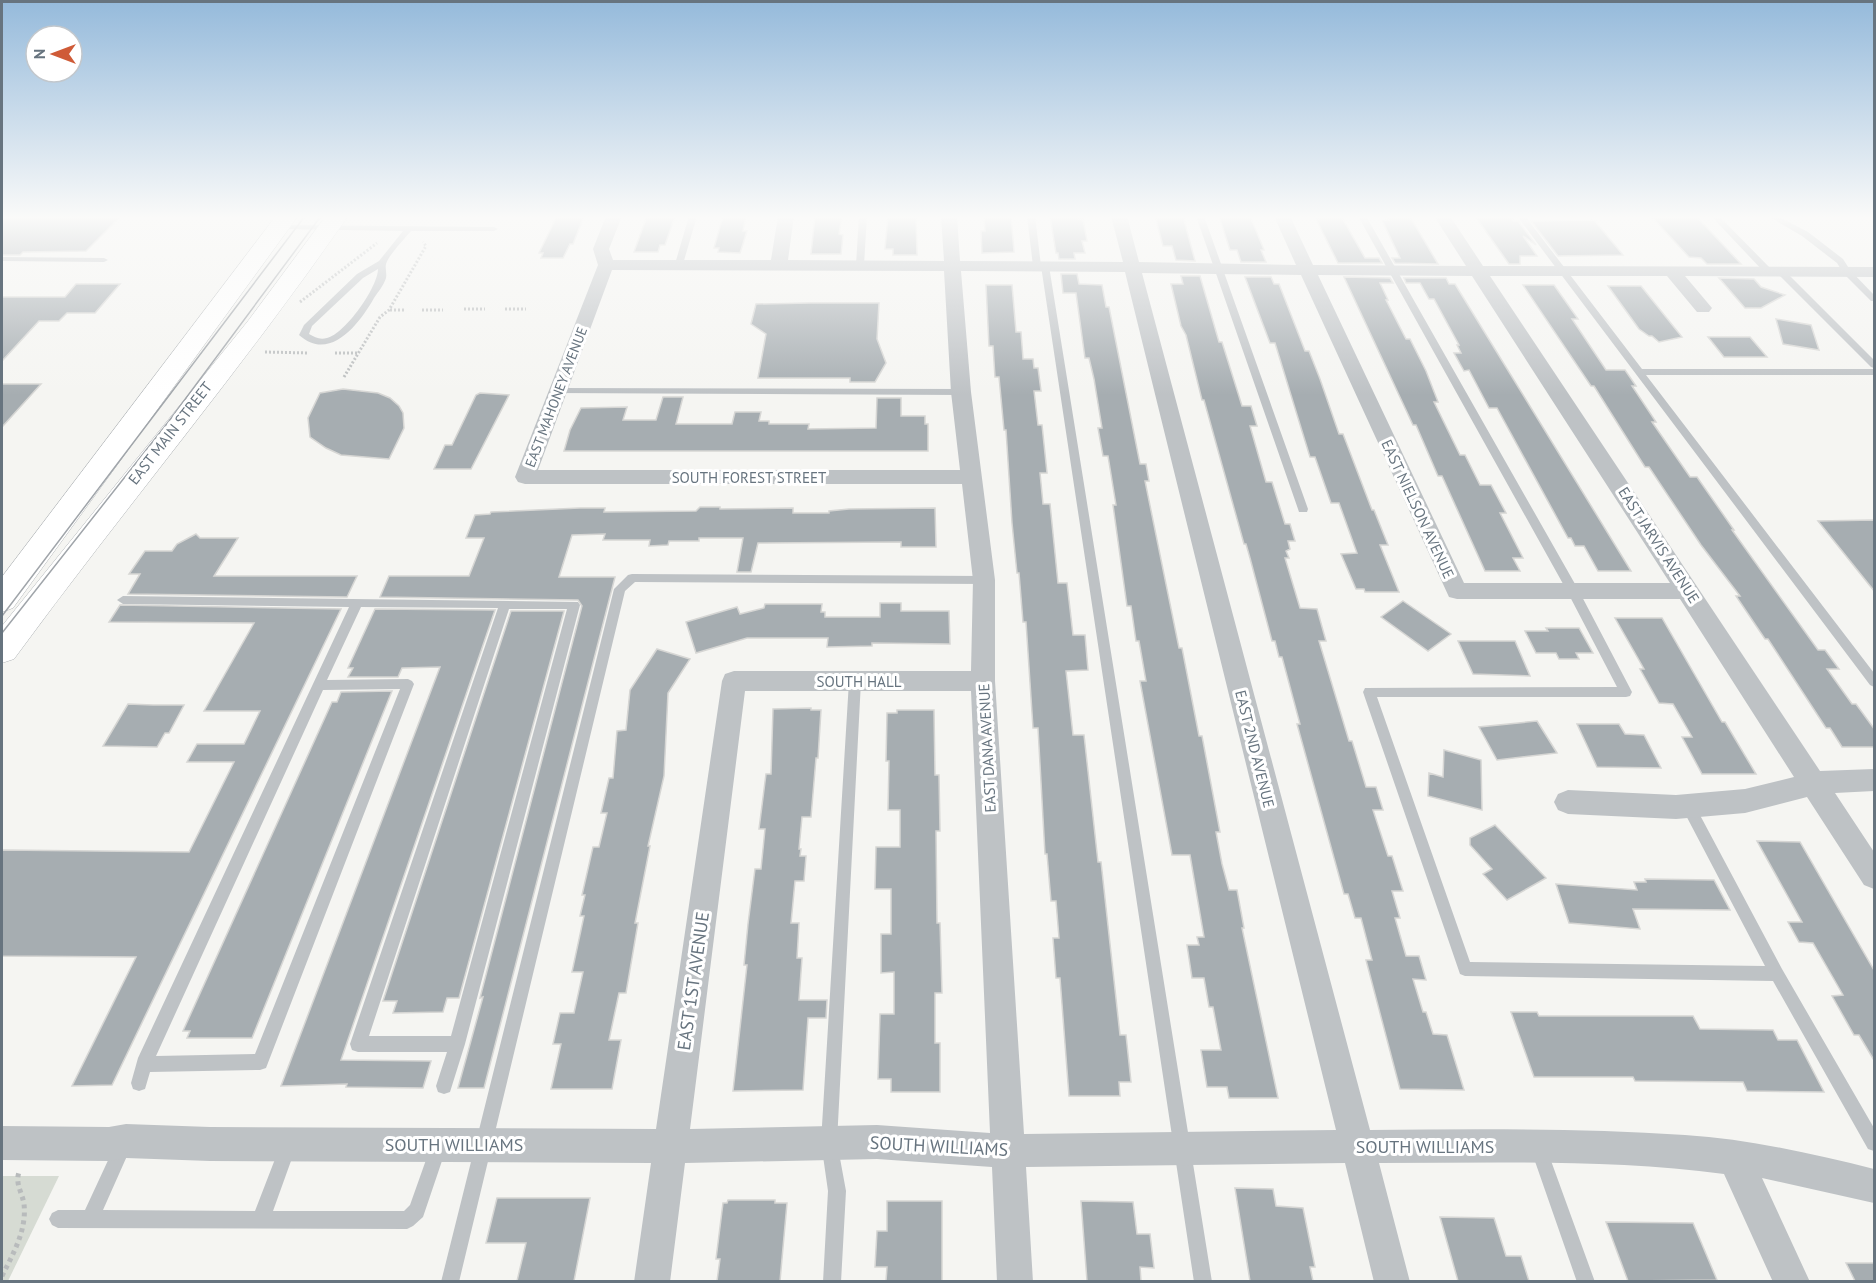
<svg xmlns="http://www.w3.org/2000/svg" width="1876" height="1283" font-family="'PT Sans',sans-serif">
  <rect width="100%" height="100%" fill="#f5f5f2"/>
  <path fill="#d6dbd3" d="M2,1176H59L8,1281H2Z"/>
  <path fill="#a6adb1" stroke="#d6d6d4" stroke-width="1.5" d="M2,216H121L86,251L23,252L20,255H2Z
    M557,216H584L573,244H570L563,258H541L543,253H539Z
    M647,216H675L665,245H660L658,252H634Z
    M723,216H746L743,231H747L740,253L718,252L719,248H714Z
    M815,216H842L839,234L843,235L841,254H811Z
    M888,216H916L917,255H893V249H885Z
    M984,216H1011L1014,252L982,253L981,231H985Z
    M1050,216H1077V219H1083L1087,241H1082L1085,253H1074L1075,259H1059L1058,253H1056Z
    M1155,216H1183L1195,261L1176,260L1172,246H1163Z
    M1219,216H1250L1264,250H1261L1266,262H1241L1237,250H1230Z
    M1317,216H1341L1365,258H1379L1382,263H1338L1316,219H1319Z
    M1386,216H1407L1412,220L1438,264L1395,263L1392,258H1400L1382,220H1389Z
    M1475,216H1510L1514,221H1518L1536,245L1523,236L1537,256H1520V264H1509Z
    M1651,216H1696L1741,264H1707L1701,258L1689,257Z
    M1594,220L1623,255L1558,256L1531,221Z
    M1061,274H1077L1079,284L1102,285L1106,307H1109L1140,464H1146L1149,481H1145L1179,648H1182L1199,736H1202L1220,832H1216L1222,864L1229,890H1237L1244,928H1242L1278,1098H1229L1227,1087H1207L1201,1050H1221L1213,1007H1209L1204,978H1192L1187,945H1199L1197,937H1204L1190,855H1172L1140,681H1146L1139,641H1136L1131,606H1127L1113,505H1116L1108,456H1103L1098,428H1102L1094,379L1089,358H1085L1076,293H1063Z
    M1181,276H1200L1219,342H1222L1242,406H1251L1257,426H1250L1266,482H1272L1285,524H1290L1295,541H1288L1290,549L1286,551L1289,558H1285L1300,608L1317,609L1326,641H1319L1349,741H1352L1366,787H1376L1383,810H1373L1388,856H1392L1403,891H1392L1400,918H1395L1406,956H1419L1426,980L1413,979L1423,1012H1426L1433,1034L1447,1035L1464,1090L1400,1089L1366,960H1372L1361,918H1355L1348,894H1344L1297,724H1300L1282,657H1279L1275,641H1272L1250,558L1246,544H1244L1204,400H1202L1186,335L1181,326L1171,284H1183Z
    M1245,277H1271L1274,284H1279L1300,338L1305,351H1309L1320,379L1339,434H1343L1372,510H1374L1388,545H1380L1399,592H1365L1364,589H1356L1341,554L1357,553L1339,503H1331L1315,457H1310L1275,343H1270Z
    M1344,277L1390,278L1393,283H1380L1388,300H1386L1406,339H1410L1426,371L1438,402H1434L1460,455H1465L1480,485H1491L1506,513H1500L1523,558H1513L1520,571H1485L1442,476H1438L1416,425H1413Z
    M1404,278H1446L1449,284H1455L1631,571H1598L1584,546H1575L1571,538H1568L1497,408H1489L1469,370L1464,371L1454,353H1461L1457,345H1459L1434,299H1429L1420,283H1406Z
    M1719,278L1754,279L1761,287L1785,295L1761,308H1745Z
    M76,284H120L95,313H67L59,321H39L2,361V297H65Z
    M986,285H1012L1016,332H1021L1023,359H1033L1034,368H1038L1041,391H1034L1038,425H1042L1047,473H1040L1043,504H1050L1058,583H1067L1073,635H1085L1088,670L1066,671L1073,735H1084L1098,862H1101L1120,1035H1126L1131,1082H1119L1120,1096H1069L1060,978H1056L1053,938H1059L1056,901H1051L1047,854H1045L1038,728H1033L1026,622H1023L1019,573H1017L1012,523L1006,430H1004L999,377H995L993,346H989Z
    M1523,285H1554L1578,319H1572L1606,370H1625L1636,386H1632L1656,422H1652L1690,477H1697L1734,530H1732L1818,650H1825L1839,669H1827L1852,704H1856L1875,730V747H1842L1830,728H1826L1768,639H1765L1736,596H1740L1701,545L1649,467H1645L1594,386H1591Z
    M1608,286H1641L1682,337L1659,342L1652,336H1649L1639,329Z
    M810,303H879L877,339L886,363L875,382H850V378H758L766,334L751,324L756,304Z
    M1776,319L1811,325L1819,350L1783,344Z
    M1708,337H1750L1767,357H1724Z
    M2,384H41L2,427Z
    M343,389L378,393L390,398L399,406L403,413L404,428L389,459L341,455L326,448L310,437L308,418L320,393Z
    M480,393L509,395L471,469H434L445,445H452L476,395Z
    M663,397H683L676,424H732L735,412H761L759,421H769V424H809L808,429L876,428L877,398H901V416H925V424H928V451H564L570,430L581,408L627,407L623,420H656Z
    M700,507H720V509L793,508V513H829V511L849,509L935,508L936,547H901V542L758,543L751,572H737L743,538H699V541H669L668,545L649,546L650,540H603L605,534L572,535L559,577H615L484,1088H458L483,997L480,998L582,606L578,600L380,597L389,576H469L484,538H466L475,515L490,514L491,512L580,508H605L604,512L696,511Z
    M1875,520V592L1818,521Z
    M196,534L200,538H238L214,576H357L347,597L128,594L140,574H129L145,551H172L177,544Z
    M1403,601L1451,634L1428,651L1381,617Z
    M880,603H901V611H949L950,644L872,643V646L827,647L828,638H747L696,653L686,622L737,607L740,614L764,608L765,604H822L821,612H825V617H880Z
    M120,605L341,609L112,1085L72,1086L136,957L2,956V850L189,852L234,762H187L197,744H244L260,711H204L254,623L109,622Z
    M375,609L495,610L341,1060L431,1061L423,1088L346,1087L347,1084L281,1086L440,667L402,668L398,677H348L353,668H348Z
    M511,611H564L459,998H447L443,1012L393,1013L397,1001H383Z
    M1615,618H1662L1722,722H1725L1756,774H1702L1682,737H1692L1673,704L1659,703L1640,669H1644Z
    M1546,628H1579L1593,653H1576L1579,659H1559L1556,653H1536L1525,631H1548Z
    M1458,641H1515L1530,676L1473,674Z
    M657,649L690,659L668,693L664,776L648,846H650L635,923H638L626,993H619L609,1040H621L612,1089H551L561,1044H553L560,1013H574L583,972H572L584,916H580L585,895H582L593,847H599L607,813H601L609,778H613L617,731L626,730L630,690Z
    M392,691L252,1038H187L190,1031H183L332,702H337L341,692Z
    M128,704L153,705H184L169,733H165L157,747L103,746Z
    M811,708V710H821L818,758H816L811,817H802L799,849H801L800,856H806L804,881H795L791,923H799L797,958H802L799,1000H827L826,1018H808L803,1090L733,1091L747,965H744L748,924L755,869H761L765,829H759L766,774H771L773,709Z
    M897,710H934L935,775H939L940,831H936L937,923H940L942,993H935V1043H940V1092H891V1079H878L880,1014H894V972L881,973V934H891V889H875L876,847H900V810H888L889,761H886L887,713H897Z
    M1537,721L1557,753L1497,760L1479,727Z
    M1577,724H1619L1625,734L1644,735L1661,768L1597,767Z
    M1444,750L1481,760L1482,810L1428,796L1429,773L1443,777Z
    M1495,825L1546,878L1507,900L1483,874L1492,869L1470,845V838Z
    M1757,841L1800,842L1875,972V1062L1859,1035H1854L1832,996L1843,995L1813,943L1799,942L1788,922H1802Z
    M1645,879L1714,880L1730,910L1633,909L1640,929L1569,923L1556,884L1637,890L1634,882H1646Z
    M1511,1012H1537L1539,1016H1693L1700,1029L1773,1030L1778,1040H1797L1824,1092L1747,1091L1743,1082L1635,1081L1633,1077H1534Z
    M1235,1188L1273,1189L1276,1206L1303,1208L1315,1267H1310L1313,1281H1250Z
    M497,1198H590L574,1281H517L526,1243H486Z
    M728,1200H775V1203H787L780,1281H717L720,1259H716L723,1203H727Z
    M887,1201H942V1281H886L887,1267H875L877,1231H887Z
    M1081,1201L1133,1202L1137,1234H1150L1154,1268L1140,1267L1141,1281H1087Z
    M1440,1217L1494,1218L1506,1256H1521L1529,1281H1458Z
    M1606,1222L1693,1223L1717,1280L1628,1281Z
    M1846,1263H1875V1281H1855Z"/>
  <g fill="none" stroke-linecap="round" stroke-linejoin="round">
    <defs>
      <path id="primary" d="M276,216H298L13,608L2,612V577Z
        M326,216H348C243,368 123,510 14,659L2,663V626L248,321Z"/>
    </defs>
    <use href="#primary" stroke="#b2b6b9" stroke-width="1"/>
    <path stroke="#b8bbbc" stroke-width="3" stroke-dasharray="2 2" stroke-linecap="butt" d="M300,302L377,243
      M464,309H485
      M505,309H526
      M390,310H404
      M422,310H443
      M265,352L309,353
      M335,353H359
      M344,377L380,317L389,310L426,246L423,242"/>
    <path stroke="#b8bbbc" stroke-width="5" stroke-dasharray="4 4" stroke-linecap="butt" d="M2,1276C13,1254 27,1230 24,1204C22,1192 15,1184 19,1172"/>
    <path fill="#bec2c5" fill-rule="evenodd" d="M689,216H697L683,264L679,267L675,264Z
      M859,216H867L864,265L860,268L856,265Z
      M1027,216H1035L1041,266L1045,263L1049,266L1212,1282H1194L1041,266L1037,269L1033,266Z
      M1196,216H1204L1308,509L1307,512H1299L1298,509Z
      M1358,216H1366L1579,591L1632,692L1630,696L1626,697H1377L1470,962L1765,966L1681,806L1683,802L1688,800L1693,802L1782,969L1874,1128V1151L1868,1149L1773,981L1465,976L1460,974L1363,692L1365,688L1617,687L1567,591Z
      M1517,216H1525L1642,369H1874V375H1646L1874,673V687L1870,685Z
      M1711,216H1719L1771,269V273H1765Z
      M1768,216H1777L1808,232L1843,259L1850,270L1874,295V301H1871L1844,274L1837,263L1802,236Z
      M276,225L494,227L498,229L494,231H411C405,238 388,256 386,264C385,269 387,273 386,278C384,285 378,292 374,298C360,323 330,363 299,335L304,325L357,274L379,261L403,231L279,229H276ZM378,269C378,287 345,334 327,338C319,340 315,337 309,334L312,326L363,278Z
      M2,257L104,258L108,260L104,262L2,261Z
      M1777,269H1783L1874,360V368L1871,367L1777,273Z
      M558,388L961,389L966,392L961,395L555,393L553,391Z
      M632,574L984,576L990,580L984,584L635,582L625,591L459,1282H441L614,589L628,575Z
      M123,596L578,602L580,605L465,1044L450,1092L444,1094L438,1092L436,1086L447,1052H358L352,1050L350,1044L498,608L361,607L327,680L408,679L412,681L414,684L266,1068L260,1070L150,1072L145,1089L139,1091L133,1089L131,1083L138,1058L349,607L123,604L117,600ZM509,609H567L451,1036H369ZM400,689L255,1054L156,1056L323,690Z
      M855,676L859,678L861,681L837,1142L846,1191L841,1282H823L828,1191L821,1142L849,681L851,678Z
      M123,1139L129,1141L131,1147L103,1210L255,1211L282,1141L288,1139L294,1141L296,1147L273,1211H404L410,1205L432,1143L438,1141L444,1143L446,1149L423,1217L413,1226L407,1229L58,1228L52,1225L49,1219L52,1213L58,1210H85L117,1141Z
      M1538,1139L1544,1141L1546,1147L1595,1282H1577L1530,1147L1532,1141Z"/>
    <path fill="#bec2c5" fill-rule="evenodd" d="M606,216H622L609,249L613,260H771L778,216H794L788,260L944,261L941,216H957L960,261L1123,262L1111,216H1127L1139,262L1296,265L1274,216H1290L1313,265L1466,266L1434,216H1450L1483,266L1874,267V277L1685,276L1712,308L1709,312H1697L1667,276H1490L1820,771L1874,769V791L1835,793L1874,852V889L1864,885L1807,797L1745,813L1676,819L1568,814L1558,810L1554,802L1558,794L1568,790L1676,795L1745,789L1794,777L1680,599H1457L1449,597L1301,275L1142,273L1370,1130C1475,1129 1580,1128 1685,1135C1749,1139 1813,1154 1874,1169V1203L1762,1178L1810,1282H1773L1724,1174C1610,1159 1493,1163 1379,1163L1410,1282H1374L1345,1163L1026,1167L1033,1282H997L992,1167L877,1159L685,1163L670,1282H634L651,1163L210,1161L126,1158L109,1161L2,1160V1126L109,1127L126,1124L210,1127L656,1129L722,681L725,674L734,671H971L973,580L962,484H525L518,482L515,477L598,265L593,249ZM612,270L944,271L951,392L960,470H538ZM961,271L1125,272L1336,1130L1024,1134L995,681V580L971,392ZM1318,275L1472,276L1670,583H1464ZM745,691H971L990,1133L877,1125L690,1129Z"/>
    <use href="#primary" fill="#fff" fill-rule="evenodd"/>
    <path stroke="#a0a5aa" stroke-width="1.5" d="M2,616L305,216
      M2,633L169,421L321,216"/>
  </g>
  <linearGradient id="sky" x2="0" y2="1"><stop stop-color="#95badb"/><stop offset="0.55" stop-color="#fafaf9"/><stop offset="1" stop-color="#fafaf9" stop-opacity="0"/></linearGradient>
  <rect width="1876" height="395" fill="url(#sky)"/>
  <g text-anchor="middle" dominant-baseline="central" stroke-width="6" stroke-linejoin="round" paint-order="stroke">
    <g font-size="14" fill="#67747f" stroke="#fff">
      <text transform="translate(556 397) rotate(-69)">EAST MAHONEY AVENUE</text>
    </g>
    <g font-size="15" fill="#67747f" stroke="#fff">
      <text transform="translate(170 433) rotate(-52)">EAST MAIN STREET</text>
      <text x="749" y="477">SOUTH FOREST STREET</text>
      <text transform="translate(1418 509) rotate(65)">EAST NIELSON AVENUE</text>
      <text transform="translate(1659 545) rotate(57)">EAST JARVIS AVENUE</text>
      <text x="859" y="681">SOUTH HALL</text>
      <text transform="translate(987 748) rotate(-93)">EAST DANA AVENUE</text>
      <text transform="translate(1255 749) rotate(76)">EAST 2ND AVENUE</text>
    </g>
    <g font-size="18" fill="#67747f" stroke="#fff">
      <text transform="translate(693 981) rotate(-82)">EAST 1ST AVENUE</text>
      <text x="454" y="1144">SOUTH WILLIAMS</text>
      <text transform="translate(939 1146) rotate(3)">SOUTH WILLIAMS</text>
      <text x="1425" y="1146">SOUTH WILLIAMS</text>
    </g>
  </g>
  <rect width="1876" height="1283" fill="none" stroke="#67747f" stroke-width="6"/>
  <g transform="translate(54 54) rotate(270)"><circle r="28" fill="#ffffff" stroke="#c2c7cc" stroke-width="1.5"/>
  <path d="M0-4.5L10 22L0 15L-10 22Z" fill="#cf5b37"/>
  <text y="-9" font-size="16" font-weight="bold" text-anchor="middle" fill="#67747f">N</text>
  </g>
</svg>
